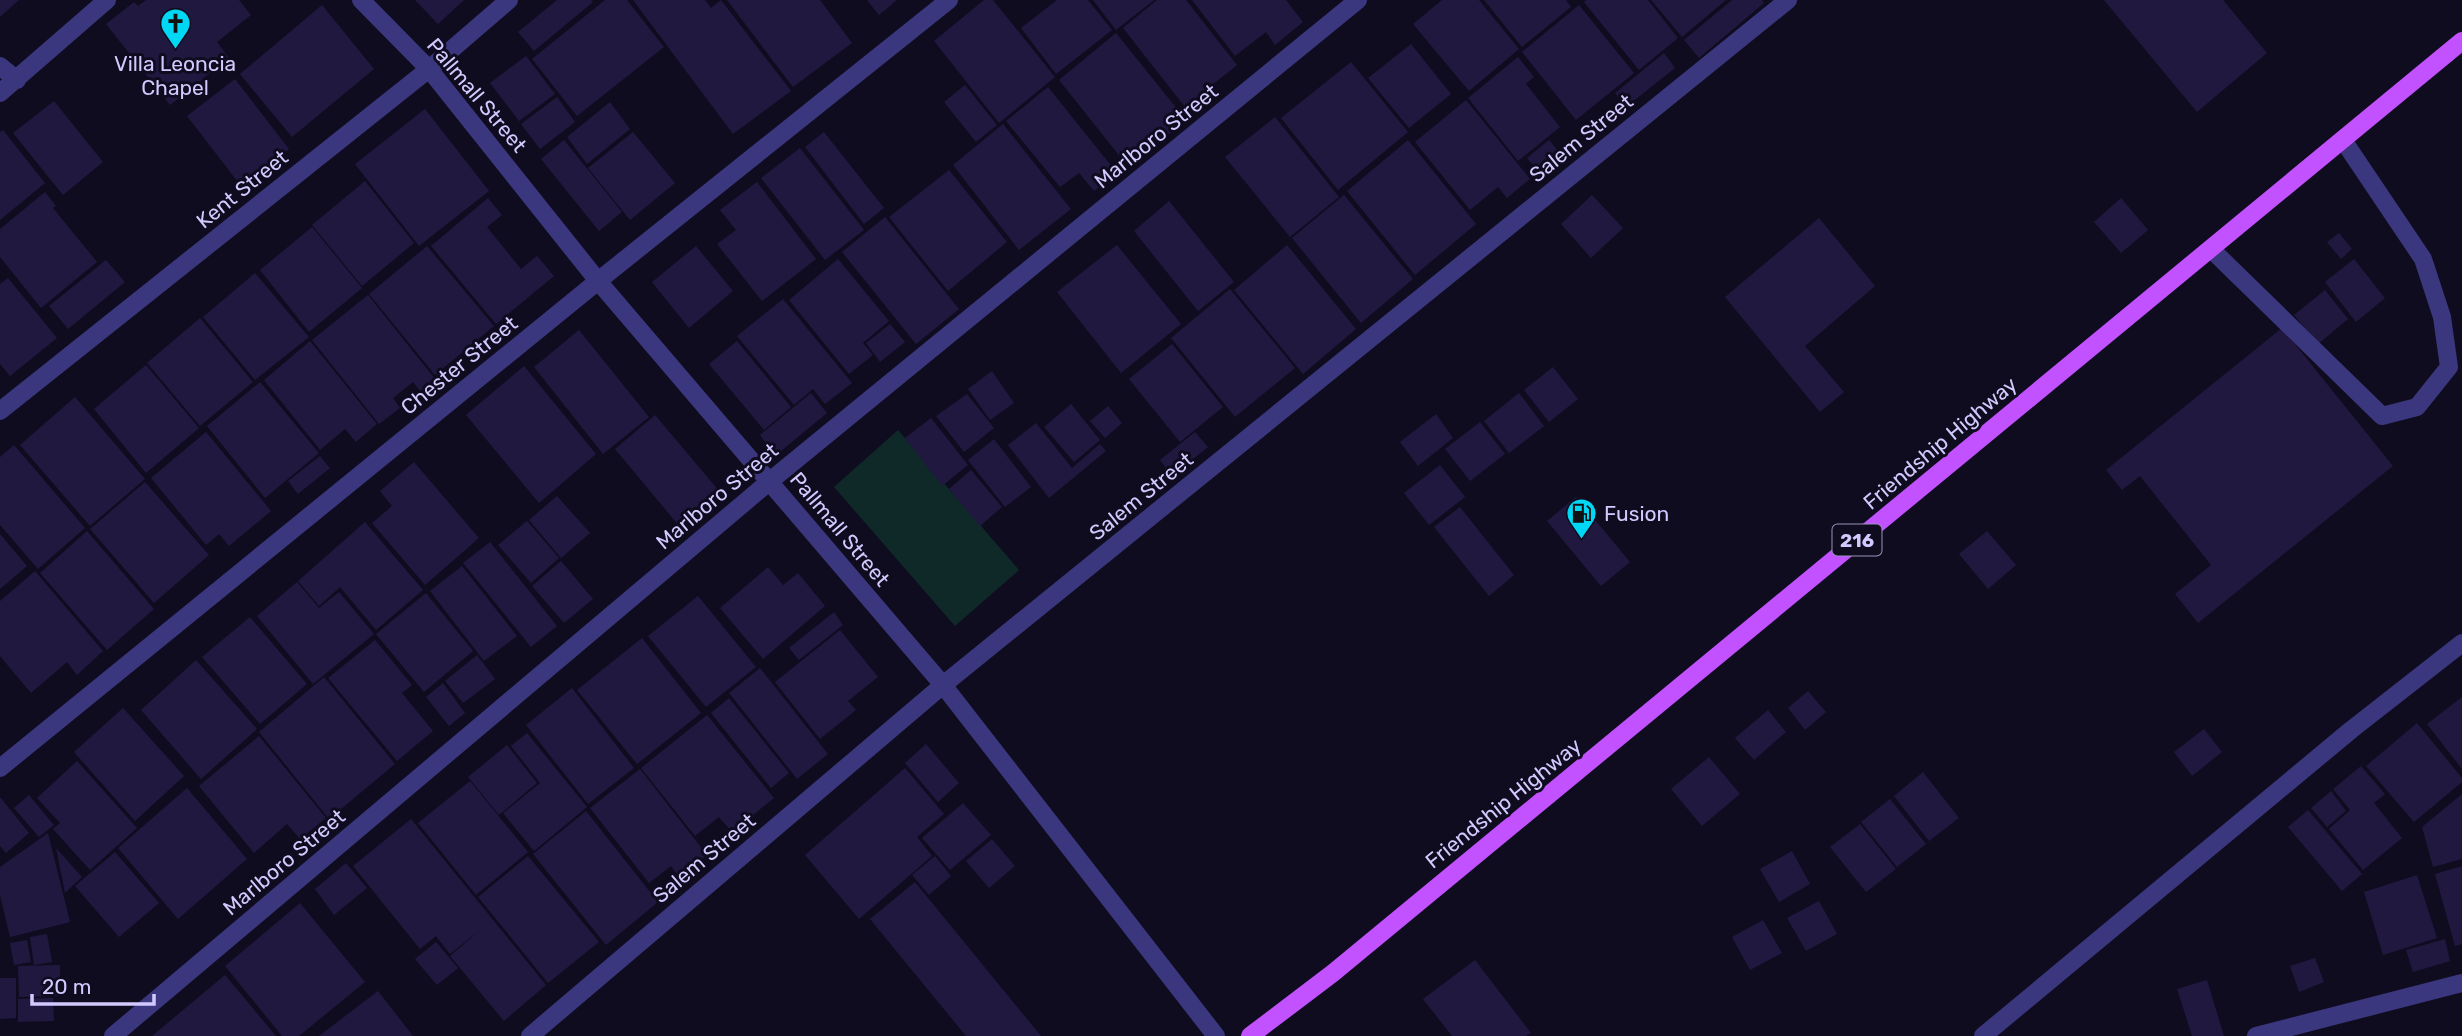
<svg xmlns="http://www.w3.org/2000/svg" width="2462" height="1036" font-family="Rubik,sans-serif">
  <rect width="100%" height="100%" fill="#100c1f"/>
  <path fill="#0f2929" d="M898,430L1019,570L955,626L834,487Z"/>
  <path fill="#211840" d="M0,0H19L0,17Z
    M146,0H239L251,15L217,42L229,58L170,105L106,24L134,2L138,6Z
    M415,0H464L438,24Z
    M557,0H591L593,2L534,51L518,32Z
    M605,0H627L664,47L577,116L532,59Z
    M633,0H705L711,8L721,0L791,91L733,134Z
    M727,0H820L852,43L793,87Z
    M867,0H897L879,15Z
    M984,0H993L1055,77L999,123L934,41Z
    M1057,0H1088L1112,30L1056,74L1021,28Z
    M1093,0H1154L1116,30Z
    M1157,0H1186L1237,65L1185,107L1123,28Z
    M1192,0H1286L1303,22L1275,45L1266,32L1235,56Z
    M1442,0H1479L1519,49L1469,91L1413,24Z
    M1484,0H1566L1571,7L1522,47Z
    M1586,0H1648L1678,38L1639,70L1584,2Z
    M1651,0H1726L1682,37Z
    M1732,0H1762L1764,3L1699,58L1684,40Z
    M2104,0H2223L2267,53L2197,112Z
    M322,5L374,69L292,137L240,74Z
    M1579,5L1634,73L1576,120L1522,52Z
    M1116,33L1186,120L1143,155L1137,147L1122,159L1059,80Z
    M1411,44L1451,94L1409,128L1368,78Z
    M1664,53L1675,68L1626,107L1615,93Z
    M526,56L555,94L519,121L490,83Z
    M1518,57L1534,77L1526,84L1560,127L1518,161L1468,98Z
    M1351,62L1408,132L1338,190L1281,118Z
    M235,79L289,149L241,186L187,116Z
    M965,85L997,125L976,142L944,102Z
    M1048,87L1117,173L1094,191L1079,173L1060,187L1006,121Z
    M557,97L575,122L540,149L521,124Z
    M1466,100L1530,179L1507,198L1498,187L1470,210L1415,142Z
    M54,101L103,162L63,195L13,133Z
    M610,102L630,129L587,164L567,137Z
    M425,109L489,191L419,246L355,164Z
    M1275,117L1339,197L1290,237L1225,157Z
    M1003,124L1071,209L1019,250L953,165Z
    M3,130L45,183L0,220V132Z
    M633,132L675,183L630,220L588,168Z
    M824,132L884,208L864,224L805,147Z
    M564,140L622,212L599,231L541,159Z
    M1408,140L1476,224L1415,275L1347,191Z
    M1549,140L1563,157L1541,175L1527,158Z
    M800,148L864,230L825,260L761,178Z
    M949,170L1007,242L948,291L889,217Z
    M365,181L414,243L362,286L312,225Z
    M757,182L816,259L762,301L717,244L736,230L720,210Z
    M45,192L56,206L53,208L97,262L41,308L0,257V229Z
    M1344,195L1413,279L1361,323L1292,238Z
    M1592,195L1623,228L1591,258L1561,224Z
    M488,198L502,215L487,227L521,269L537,256L554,276L496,324L431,246Z
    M2121,198L2148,230L2121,253L2094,222Z
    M1169,201L1234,282L1198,311L1134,231Z
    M885,217L959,309L916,344L842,252Z
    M1819,218L1875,286L1805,346L1844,392L1820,412L1725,297Z
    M312,227L362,288L309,332L260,270Z
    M2339,233L2352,249L2341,259L2327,242Z
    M1117,245L1181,324L1121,373L1057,292Z
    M1287,245L1356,329L1303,374L1234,290Z
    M427,246L494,326L435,375L369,294Z
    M696,246L733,291L689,328L652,282Z
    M838,259L889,321L863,343L873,355L849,374L789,300Z
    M2354,259L2385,298L2356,322L2325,282Z
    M106,260L125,282L68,329L49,306Z
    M255,273L309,337L255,380L203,317Z
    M8,278L57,338L10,376L0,364V284Z
    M1230,289L1295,368L1235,417L1171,338Z
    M2325,290L2348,319L2318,344L2294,315Z
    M368,295L435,379L420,391L413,382L393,398L400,408L379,424L312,340Z
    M783,299L852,383L825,404L813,389L794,405L737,336Z
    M200,318L253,382L200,426L147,363Z
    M890,324L905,342L880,362L866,343Z
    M2282,328L2393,466L2198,623L2175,594L2211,565L2140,476L2122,490L2106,470Z
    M579,330L649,417L603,454L534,367Z
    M310,341L377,424L356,442L345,429L320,450L264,380Z
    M737,341L791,407L764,430L709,364Z
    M1172,344L1223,407L1180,442L1129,379Z
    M146,365L199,428L146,473L94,409Z
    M524,366L596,454L539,503L466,415Z
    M1553,367L1578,399L1549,422L1524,390Z
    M992,371L1014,403L990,420L968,389Z
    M260,382L319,453L265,498L207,426Z
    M811,393L827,413L775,456L760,435Z
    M1519,393L1544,426L1509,453L1484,421Z
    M967,394L994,428L964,452L936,416Z
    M75,397L145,479L90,526L20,445Z
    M1071,404L1100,440L1074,462L1044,427Z
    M1108,406L1122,423L1105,438L1090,421Z
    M1436,414L1453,438L1418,466L1400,442Z
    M655,415L720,492L680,527L615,449Z
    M931,418L968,465L942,486L905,438Z
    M1480,422L1505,454L1470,481L1445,449Z
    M1036,423L1072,468L1100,444L1106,451L1049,498L1008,445Z
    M206,432L271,511L229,546L219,534L206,545L151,478Z
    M1195,432L1208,447L1172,476L1160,460Z
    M994,439L1031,487L1005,507L968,460Z
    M14,445L85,528L38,569L0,525V457Z
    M320,456L330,468L298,494L288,481Z
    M414,462L479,538L425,585L372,523L392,506L380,491Z
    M1440,465L1465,497L1429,525L1404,493Z
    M971,470L1002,507L980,526L949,489Z
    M145,482L209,555L154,603L90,529Z
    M557,496L590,533L561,558L529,520Z
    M1576,497L1630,562L1601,586L1547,521Z
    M1460,507L1514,575L1489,596L1434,527Z
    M527,521L559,558L531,583L498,545Z
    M365,522L423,590L376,630L340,587L319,606L298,581Z
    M87,531L154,609L107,650L40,573Z
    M1987,531L2016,565L1988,589L1959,554Z
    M0,534L27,566L0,589Z
    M490,542L557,626L531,647L463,563Z
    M561,561L593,599L564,623L532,586Z
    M462,566L517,636L484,661L430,591Z
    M768,567L783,585L798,573L825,606L763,659L720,608Z
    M35,571L103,651L77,675L67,662L31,693L0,656V601Z
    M297,582L319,608L339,592L374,634L313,684L257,616Z
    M426,593L473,651L424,692L376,634Z
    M698,596L756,667L706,707L648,636Z
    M834,612L843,625L799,660L789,648Z
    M250,617L307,684L260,724L202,657Z
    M840,630L878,677L848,701L856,710L820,739L775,682Z
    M642,638L701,713L637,764L577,690Z
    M375,640L412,685L402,693L433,731L397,761L328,678Z
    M477,655L495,679L463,703L445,681Z
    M196,660L257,729L201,779L141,710Z
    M760,668L828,754L797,779L729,693Z
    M324,677L395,764L329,819L259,732Z
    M443,683L465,713L449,726L426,697Z
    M572,688L634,768L588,804L526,725Z
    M1808,691L1826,712L1805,730L1788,708Z
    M2462,697V769L2427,724Z
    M729,698L789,773L771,788L711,713Z
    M123,708L184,776L135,821L74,752Z
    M1768,710L1786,732L1754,760L1735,738Z
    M707,715L774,798L732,832L719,817L695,836L641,768Z
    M2417,723L2462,778V782L2414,822L2366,766Z
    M2204,729L2222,752L2192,776L2174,752Z
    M527,733L587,807L534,851L503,813L540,783L511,746Z
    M259,736L326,818L300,839L287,824L254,853L199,786Z
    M926,744L959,783L938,802L905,763Z
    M507,745L537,783L499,815L468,777Z
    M1709,757L1740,794L1702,826L1671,789Z
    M77,761L137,828L90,870L53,829L60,823L37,798Z
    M2361,766L2385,794L2374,803L2402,838L2363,870L2329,829L2350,810L2333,789Z
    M905,768L944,814L917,837L932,856L859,919L805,855Z
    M640,769L707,855L679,877L671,866L649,883L590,808Z
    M1923,772L1959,818L1929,841L1894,796Z
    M470,781L528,852L476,895L418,823Z
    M187,788L247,859L178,919L118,848Z
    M2331,791L2346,811L2327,827L2311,808Z
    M2462,794V859L2433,867L2422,827Z
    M29,795L54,825L39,837L14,808Z
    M0,797L29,833L6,853L0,846Z
    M1890,799L1926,844L1897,867L1861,822Z
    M963,803L991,835L950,870L922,838Z
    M2308,810L2362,874L2342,891L2288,827Z
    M586,811L658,902L606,945L533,854Z
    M411,819L546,985L504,1021L450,956L481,929L450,954L436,936L420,949L353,866Z
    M1860,824L1896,869L1866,892L1830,847Z
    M48,833L70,922L10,937L0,895V867Z
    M992,839L1015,866L989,888L966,861Z
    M56,848L82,877L65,893Z
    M1792,851L1810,884L1779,902L1760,869Z
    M115,852L159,903L119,937L75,886Z
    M528,856L599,942L548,983L478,897Z
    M935,856L951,876L929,895L912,875Z
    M346,863L367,888L334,915L315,889Z
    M2462,866V944L2455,946L2435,874Z
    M2417,875L2437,938L2383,955L2364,892Z
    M915,882L1041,1036H966L870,919Z
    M1819,901L1837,934L1806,951L1787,918Z
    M300,903L365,982L299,1036H282L225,966Z
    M1763,920L1782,953L1750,970L1732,937Z
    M47,934L52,962L34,965L30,937Z
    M2445,939L2450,961L2413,972L2406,950Z
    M27,940L31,962L14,965L10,943Z
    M436,942L458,968L437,985L415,959Z
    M2315,958L2324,982L2299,992L2290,966Z
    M1475,960L1531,1033L1526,1036H1452L1423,999Z
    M60,965V996L19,997L18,966Z
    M225,975L276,1036H152Z
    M0,978H16V1018L0,1019Z
    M2207,980L2224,1036H2192L2177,989Z
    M378,991L413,1036H319Z
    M53,998L54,1021L18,1022V999Z"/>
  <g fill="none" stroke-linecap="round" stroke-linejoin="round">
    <path stroke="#3b377e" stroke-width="18" d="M361,0L429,69L598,281L943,685L1216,1036
      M0,66L17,80
      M0,93L107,0
      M2211,249L2382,416L2417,407L2449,367L2442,317L2423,259L2343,140
      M0,411L429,69L509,0
      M0,768L598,281L949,0
      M113,1036L770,481L1358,0
      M530,1036L943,685L1788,0
      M1983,1036L2351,730L2462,643
      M2256,1036L2462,983"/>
    <path stroke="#c251ff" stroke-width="18" d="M1250,1036L1333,973L2462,41"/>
  </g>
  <defs>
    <symbol id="church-pin" viewBox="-11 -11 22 30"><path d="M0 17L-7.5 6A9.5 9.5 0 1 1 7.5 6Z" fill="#00d7f5" stroke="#100c1f"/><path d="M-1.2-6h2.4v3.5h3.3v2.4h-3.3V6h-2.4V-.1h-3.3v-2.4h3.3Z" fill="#111"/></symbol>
    <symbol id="fuel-pin" viewBox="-11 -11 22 30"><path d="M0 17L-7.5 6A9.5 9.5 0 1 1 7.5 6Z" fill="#00d7f5" stroke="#100c1f"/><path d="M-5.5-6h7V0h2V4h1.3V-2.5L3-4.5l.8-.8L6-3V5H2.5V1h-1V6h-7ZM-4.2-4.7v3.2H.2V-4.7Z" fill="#111"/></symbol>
  </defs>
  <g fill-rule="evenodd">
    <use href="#church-pin" x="158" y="6" width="35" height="47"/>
    <use href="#fuel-pin" x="1564" y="496" width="35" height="47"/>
  </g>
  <g text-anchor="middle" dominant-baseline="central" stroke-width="6" stroke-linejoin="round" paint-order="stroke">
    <rect fill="#100c1f" stroke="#9891bc" stroke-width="2" x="1832.5" y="524.5" width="49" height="31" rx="5"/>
    <g font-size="19" font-weight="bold" fill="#d2caff">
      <text x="1857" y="540">216</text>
    </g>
    <g font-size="21" fill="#d2caff" stroke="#100c1f">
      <text x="175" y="63">Villa Leoncia<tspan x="175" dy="24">Chapel</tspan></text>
      <text x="1604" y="513" text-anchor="start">Fusion</text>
    </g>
    <g font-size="21" fill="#d2caff" stroke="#100c1f">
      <text transform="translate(477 95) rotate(50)">Pallmall Street</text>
      <text transform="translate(1156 136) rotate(-39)">Marlboro Street</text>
      <text transform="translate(1581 138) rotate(-39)">Salem Street</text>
      <text transform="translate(242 189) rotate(-39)">Kent Street</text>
      <text transform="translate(459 365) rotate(-39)">Chester Street</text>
      <text transform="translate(1940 443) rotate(-40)">Friendship Highway</text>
      <text transform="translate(717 496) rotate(-40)">Marlboro Street</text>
      <text transform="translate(1141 496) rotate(-39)">Salem Street</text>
      <text transform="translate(840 529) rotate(50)">Pallmall Street</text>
      <text transform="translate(1503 803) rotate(-39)">Friendship Highway</text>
      <text transform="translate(704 858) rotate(-40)">Salem Street</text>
      <text transform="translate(284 862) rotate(-40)">Marlboro Street</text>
    </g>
  </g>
  <path d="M32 994v10h122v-10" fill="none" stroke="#d2caff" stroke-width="3.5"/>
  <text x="42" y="994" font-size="21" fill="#d2caff" stroke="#100c1f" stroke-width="5" paint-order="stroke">20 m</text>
</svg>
